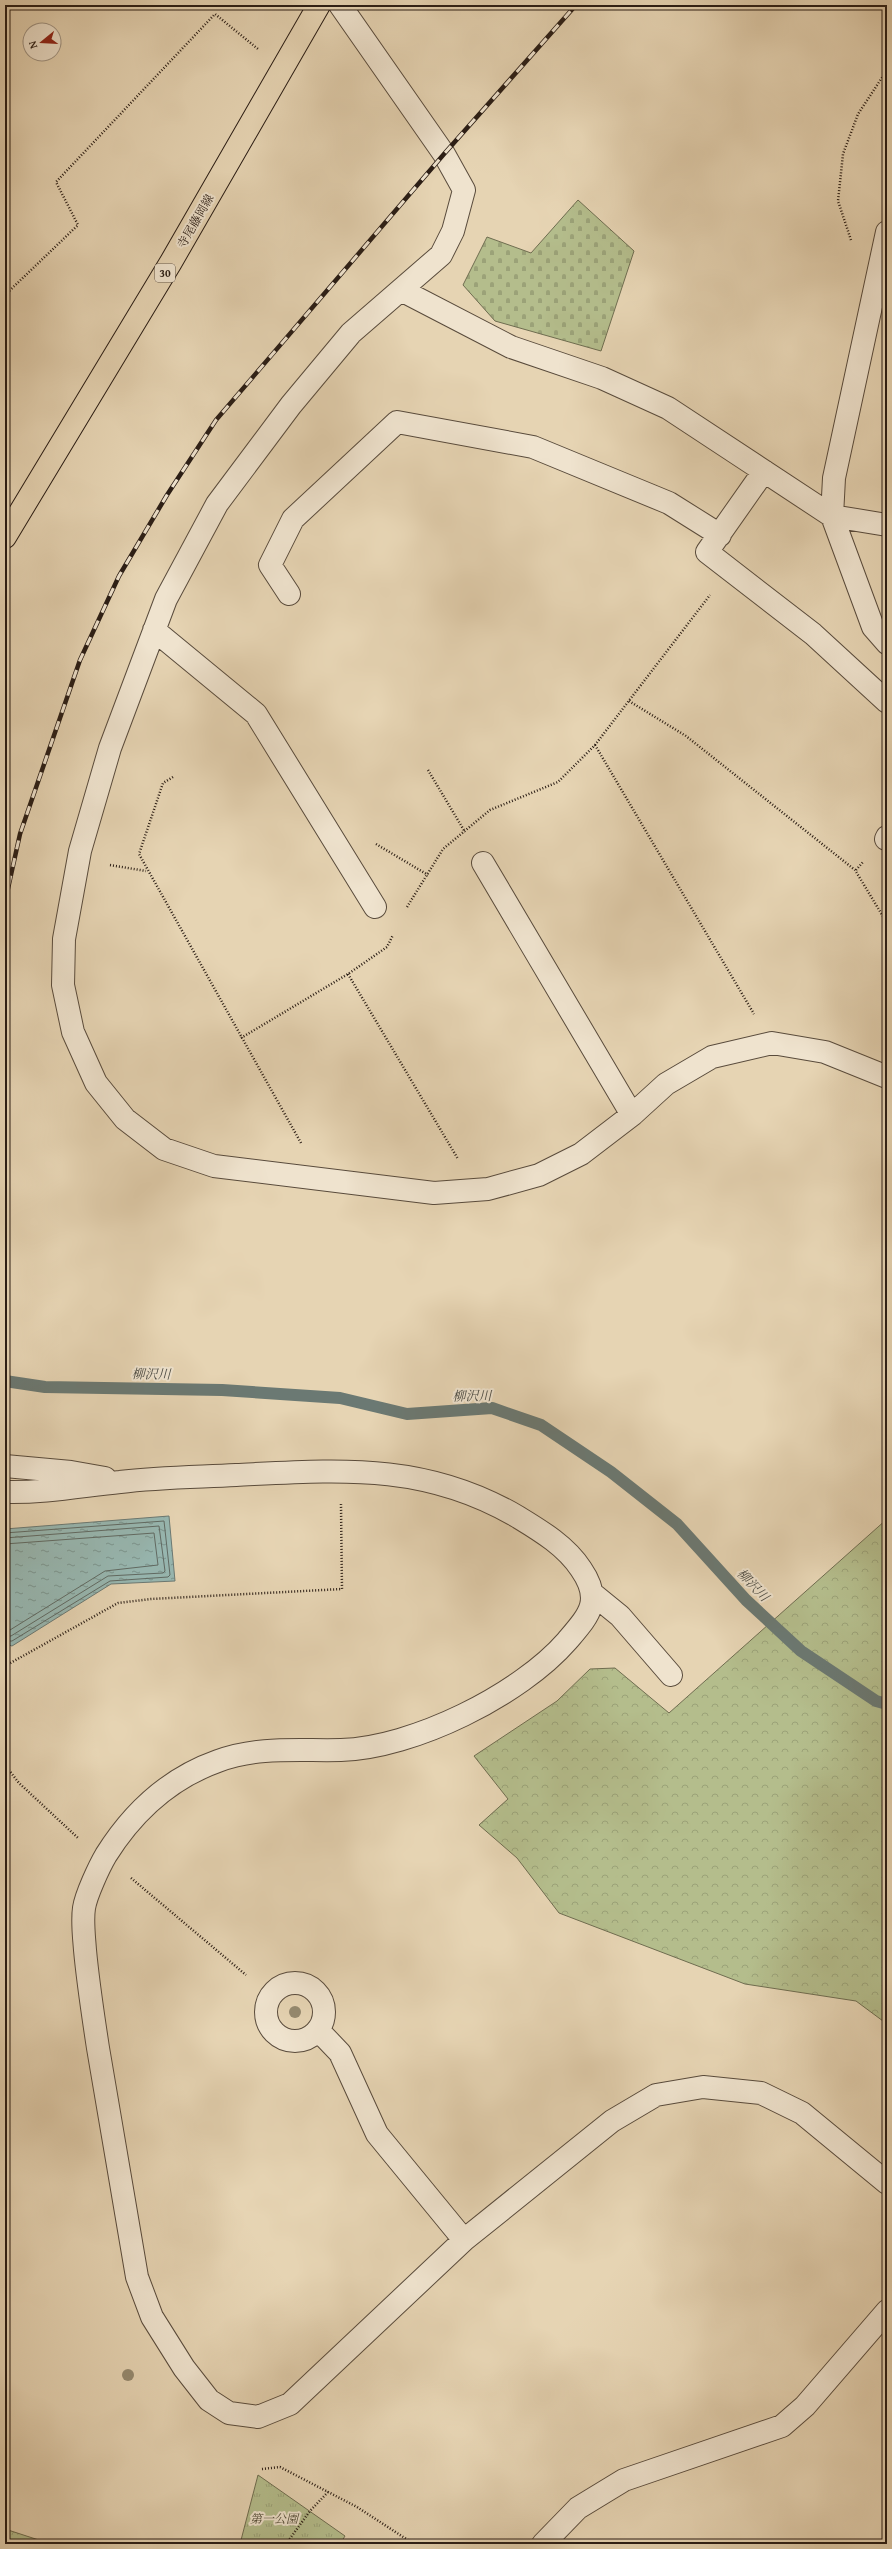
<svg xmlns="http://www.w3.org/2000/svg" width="892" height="2549" font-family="'Gentium Book Plus','Noto Serif JP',serif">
  <defs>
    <pattern id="grass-tufts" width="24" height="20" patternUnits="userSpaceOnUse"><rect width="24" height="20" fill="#b4bd8c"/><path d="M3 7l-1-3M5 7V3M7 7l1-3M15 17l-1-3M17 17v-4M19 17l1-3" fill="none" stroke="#9ba278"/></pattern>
    <pattern id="forest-crowns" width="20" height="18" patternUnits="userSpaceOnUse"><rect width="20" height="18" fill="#b4bd8c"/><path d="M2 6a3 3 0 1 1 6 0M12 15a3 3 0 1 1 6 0" fill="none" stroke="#9ba278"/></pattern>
    <pattern id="cemetery-stones" width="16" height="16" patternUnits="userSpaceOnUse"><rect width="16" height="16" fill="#b4bd8c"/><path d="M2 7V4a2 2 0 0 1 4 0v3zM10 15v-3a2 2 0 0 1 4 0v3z" fill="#9ba278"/></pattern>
    <pattern id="water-ripples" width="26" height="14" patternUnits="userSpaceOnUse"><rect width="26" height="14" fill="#97b7b1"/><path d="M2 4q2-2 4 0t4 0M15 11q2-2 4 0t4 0" fill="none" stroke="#7b948f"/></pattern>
  </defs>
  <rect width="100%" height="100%" fill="#e6d4b3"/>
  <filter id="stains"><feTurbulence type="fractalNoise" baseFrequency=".005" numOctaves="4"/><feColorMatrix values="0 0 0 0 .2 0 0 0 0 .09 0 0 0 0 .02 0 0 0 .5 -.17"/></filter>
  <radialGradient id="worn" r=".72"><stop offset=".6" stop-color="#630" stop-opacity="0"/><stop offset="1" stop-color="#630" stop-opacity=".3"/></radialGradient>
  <path fill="url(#grass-tufts)" stroke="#6f6d50" d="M258,2475L345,2536L340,2544H240Z"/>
  <path fill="url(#forest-crowns)" stroke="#6f6d50" d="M887,1519V2024L856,2001L745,1984L559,1913L517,1858L479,1825L508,1799L474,1756L557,1701L590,1669L615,1668L669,1713Z
    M5,2529L51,2544H5Z"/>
  <path fill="url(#cemetery-stones)" stroke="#6f6d50" d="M578,200L634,251L601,351L495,321L463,285L487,237L531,253Z"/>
  <path fill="url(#water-ripples)" stroke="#6b7973" d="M169,1516L175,1581L111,1584L12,1646L5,1644V1529Z"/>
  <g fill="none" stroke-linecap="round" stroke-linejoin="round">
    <path stroke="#606a63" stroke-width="1" d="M5,1533L164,1521L170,1575L168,1577L110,1581L12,1641H5
      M5,1538L159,1526L165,1571L163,1573L108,1576L11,1636H5
      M5,1544L154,1533L158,1565L105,1571L10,1630H5"/>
    <path stroke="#6b7973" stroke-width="12" d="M5,1381L45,1387L222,1390L340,1398L407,1414L492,1408L541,1425L611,1472L677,1524L746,1600L801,1651L876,1701L887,1704"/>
    <defs>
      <path id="minor" d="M340,5L444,154L464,190L453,231L441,255L351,333L291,405L217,504L166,599L110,748L80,851L64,939L63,985L73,1032L96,1083L125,1119L164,1149L214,1166L434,1193L488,1189L539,1175L581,1154L632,1115L666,1084L712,1057L772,1043L825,1052L887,1077
        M887,232L834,478L832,516L873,627L887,643
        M401,290L511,347L602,378L668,408L832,516L887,525
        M764,471L707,552L813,634L887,702
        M289,594L270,565L293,519L397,422L533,447L669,503L720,535
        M154,630L256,714L375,907
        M886,839L887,837
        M483,863L632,1115
        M5,1466L71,1472L105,1478
        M5,1492C44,1493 81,1486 120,1482C159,1477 198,1477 236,1475C339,1470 425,1462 518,1517C541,1531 566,1546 581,1569C603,1601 589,1615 567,1641C520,1695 413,1748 341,1750C299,1751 258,1746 218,1761C170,1778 133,1812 106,1855C99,1867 86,1895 84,1908C82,1921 84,1936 85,1950C88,1983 93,2015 98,2048C111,2124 124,2201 137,2277L152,2317L184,2368L209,2400L229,2413L258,2417L290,2404L464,2240L612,2121L656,2095L703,2087L761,2093L802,2113L887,2183
        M593,1594L620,1616L671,1675
        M266 2012a29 29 0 1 1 58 0a29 29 0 1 1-58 0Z
        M318,2030L340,2053L377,2134L464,2240
        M543,2544L578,2508L624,2480L782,2426L805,2406L887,2311"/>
      <path id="major" d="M5,537L171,262L319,5"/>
    </defs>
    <use href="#minor" stroke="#594b3c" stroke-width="24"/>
    <use href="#major" stroke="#2a1d15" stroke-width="24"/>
    <path stroke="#2a1d15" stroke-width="2.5" stroke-dasharray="1 2" stroke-linecap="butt" d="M851,240L838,201L843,154L858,114L887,70
      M5,295L78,225L56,182L215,14L258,49
      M629,701L686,736L855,870L887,923
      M595,745L754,1014
      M428,770L465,832
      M173,777L163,783L139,854L301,1143
      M376,844L428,875
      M110,865L146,871
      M856,870L863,862
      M407,907L443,849L490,810L558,782L595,745L710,595
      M348,974L458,1159
      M241,1038L348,974L387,947L393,935
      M5,1666L118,1603L151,1599L342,1589L341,1504
      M5,1765L19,1783L78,1838
      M131,1878L246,1975
      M262,2469L280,2467L357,2507L414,2544
      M286,2544L310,2511L328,2492"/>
    <use href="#minor" stroke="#efe3ce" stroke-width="22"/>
    <use href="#major" stroke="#e6d4b3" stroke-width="22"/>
    <defs>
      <path id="rail" d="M5,902L20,834L80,660L119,576L167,495L216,420L444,154L576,5"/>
    </defs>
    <use href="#rail" stroke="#2a1d15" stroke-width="4.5"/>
    <use href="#rail" stroke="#efe3ce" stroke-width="3" stroke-dasharray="9" stroke-linecap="butt"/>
  </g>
  <g fill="#958a70">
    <circle cx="295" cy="2012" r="6"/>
    <circle cx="128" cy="2375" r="6"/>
  </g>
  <g text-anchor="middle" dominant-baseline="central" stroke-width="4" stroke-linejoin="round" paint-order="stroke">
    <rect fill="#efe3ce" stroke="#65584c" stroke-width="1" x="155" y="264" width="20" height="18" rx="3"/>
    <g font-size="11" font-weight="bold" fill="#2a1d15">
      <text x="165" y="273">30</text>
    </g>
    <g font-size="12" fill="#2a1d15" stroke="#efe3ce">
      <text transform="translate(195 221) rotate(-60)">寺尾藤岡線</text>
    </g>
    <g font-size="12" font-style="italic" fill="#534d39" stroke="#efe3ce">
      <text x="274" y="2518">第一公園</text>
    </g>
    <g font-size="13" font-style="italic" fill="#4b4b44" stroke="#efe3ce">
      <text transform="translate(151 1374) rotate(1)">柳沢川</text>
      <text transform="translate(472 1396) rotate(-1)">柳沢川</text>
      <text transform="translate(753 1585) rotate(46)">柳沢川</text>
    </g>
  </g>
  <rect width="892" height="2549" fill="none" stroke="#e6d4b3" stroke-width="20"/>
  <rect x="6" y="6" width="880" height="2537" fill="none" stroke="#2a1d15" stroke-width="2"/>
  <rect x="10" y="10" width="872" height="2529" fill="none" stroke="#2a1d15"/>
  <g transform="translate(42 42) rotate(252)"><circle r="19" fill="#efe3ce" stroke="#a09484"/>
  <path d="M0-3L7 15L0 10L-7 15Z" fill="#8f2418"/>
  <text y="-6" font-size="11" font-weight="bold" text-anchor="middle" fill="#2a1d15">N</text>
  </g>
  <rect width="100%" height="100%" filter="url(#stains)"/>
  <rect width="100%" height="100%" fill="url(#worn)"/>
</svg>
